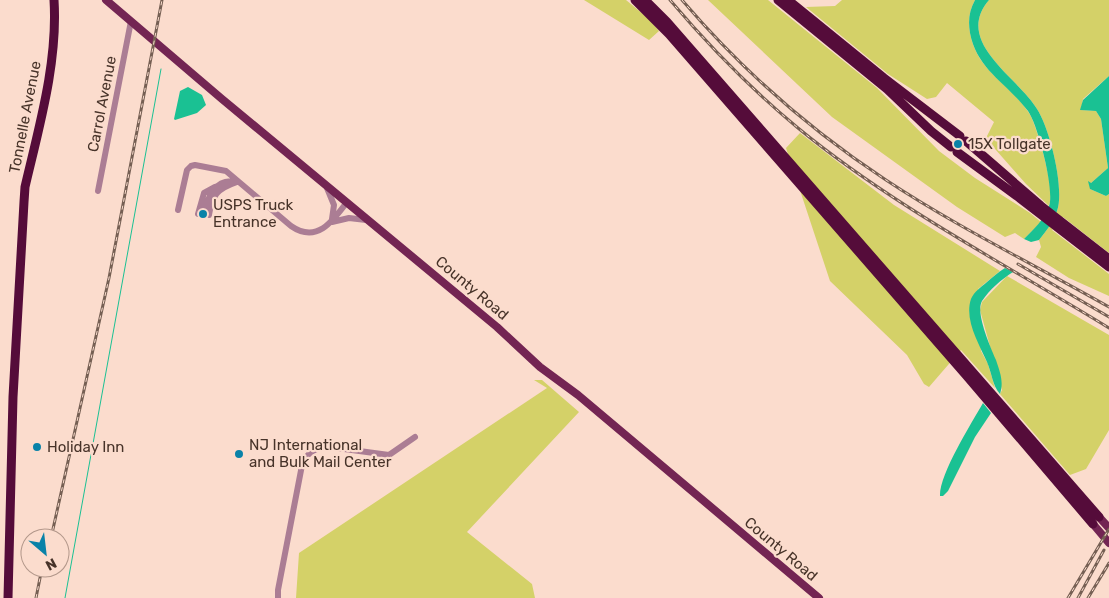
<svg xmlns="http://www.w3.org/2000/svg" width="1109" height="598" font-family="Rubik,sans-serif">
  <rect width="100%" height="100%" fill="#fbdccd"/>
  <path fill="#d4d168" d="M584,0H626L649,19L659,31L649,40Z
    M708,0H768L877,88L939,151L975,178L1030,213L1041,222L1024,239L1015,233L1005,237L957,207L832,117Z
    M842,0H975C969,11 968,21 970,33C977,72 1010,83 1029,113C1037,125 1051,180 1051,194C1051,198 1050,202 1049,206L1026,184L988,141L987,136L994,122L947,83L936,97L927,99L888,74L806,7L835,6Z
    M989,0H1109V76L1083,99L1081,110L1096,111L1101,119L1108,168L1091,183L1090,189L1106,196L1109,194V253L1063,217L1052,230L1109,274V296L1069,278L1036,257L1041,247L1039,240C1045,232 1054,222 1057,211C1065,189 1050,129 1037,109C1018,77 953,42 989,0Z
    M800,133L894,205L1000,271L978,289L981,351L988,364L995,388L961,350L929,387L924,384L907,355L830,281L786,148Z
    M1007,276L1109,335V430L1086,469L1070,475L1000,394L1002,390L980,310L982,302Z
    M534,380H542L579,412L467,532L532,584L535,598H296L299,553L547,388Z"/>
  <path fill="#1ac193" d="M975,0H989C953,42 1018,77 1037,109C1050,129 1065,189 1057,211C1054,222 1045,232 1039,240L1031,242L1024,239C1034,229 1044,220 1049,206C1055,191 1038,125 1028,111C1007,83 977,70 970,33C968,21 969,11 975,0Z
    M1109,76V194L1106,196L1090,189L1088,181L1091,183L1108,168L1101,119L1096,111L1080,110L1083,100Z
    M188,87L202,95L206,105L197,113L175,120L174,119L180,91Z
    M1005,268L1013,272C1002,279 989,290 982,301C975,313 991,348 996,360C1000,372 1004,382 1000,394C992,385 992,373 987,362C979,344 964,320 971,299C974,292 981,287 987,282C993,277 998,272 1005,268Z
    M983,403L991,413L975,437L948,491L943,496H940C939,475 971,424 983,403Z"/>
  <g fill="none" stroke-linecap="round" stroke-linejoin="round">
    <path stroke="#1ac193" stroke-width="1" d="M65,598L161,69"/>
    <path stroke="#ab7d94" stroke-width="6" d="M327,188L334,205L332,219
      M98,191L131,21
      M178,210L187,170L191,166L195,165L226,171L291,226C317,244 333,221 347,202
      M198,214L204,193L215,187
      M204,214C207,198 216,177 236,182
      M209,215C212,195 217,189 237,182
      M332,222L349,218L366,220
      M278,598V590L303,460L311,452L322,446L389,455L415,437"/>
    <path stroke="#732553" stroke-width="8" d="M106,0L222,99L497,327L540,367L578,395L819,598
      M1099,517L1109,528
      M1093,524L1109,543"/>
    <path stroke="#550c3a" stroke-width="9" d="M635,0L669,34L966,375L1093,524
      M645,0L667,22L1099,517
      M778,0L887,89L931,131L951,147
      M788,0L884,78L960,136
      M966,141L1041,206L1109,259
      M957,152L1017,196L1109,267
      M8,598L13,397L24,202L25,187C39,127 58,62 54,0"/>
    <defs>
      <path id="rail" d="M670,0C709,46 752,90 798,128C893,206 1005,264 1109,328
        M682,0C741,69 810,130 886,180C957,227 1035,265 1109,307
        M1018,264L1109,317
        M51,538L109,278L162,0
        M36,598L42,568
        M1068,598L1109,529
        M1078,598L1104,550
        M1088,598L1109,563"/>
    </defs>
    <use href="#rail" stroke="#755f53" stroke-width="3"/>
    <use href="#rail" stroke="#fbdccd" stroke-width="1" stroke-dasharray="4" stroke-linecap="butt"/>
  </g>
  <g fill="#0982a8" stroke="#fbdccd" stroke-width="2">
    <circle cx="958" cy="144" r="5"/>
    <circle cx="203" cy="214" r="5"/>
    <circle cx="37" cy="447" r="5"/>
    <circle cx="239" cy="454" r="5"/>
  </g>
  <g text-anchor="middle" dominant-baseline="central" stroke-width="4.5" stroke-linejoin="round" paint-order="stroke">
    <g font-size="15" fill="#473329" stroke="#fbdccd">
      <text transform="translate(102 104) rotate(-79)">Carrol Avenue</text>
      <text transform="translate(25 117) rotate(-79)">Tonnelle Avenue</text>
      <text transform="translate(472 288) rotate(40)">County Road</text>
      <text transform="translate(781 549) rotate(40)">County Road</text>
    </g>
    <g font-size="15" fill="#473329" stroke="#fbdccd" text-anchor="start">
      <text x="968" y="144">15X Tollgate</text>
      <text x="213" y="205">USPS Truck<tspan x="213" dy="17">Entrance</tspan></text>
      <text x="249" y="445">NJ International<tspan x="249" dy="17">and Bulk Mail Center</tspan></text>
      <text x="47" y="447">Holiday Inn</text>
    </g>
  </g>
  <g transform="translate(45 553) rotate(152)"><circle r="24" fill="#fbdccd" stroke="#b3988b"/>
  <path d="M0-4L9 19L0 12L-9 19Z" fill="#0982a8"/>
  <text y="-8" font-size="14" font-weight="bold" text-anchor="middle" fill="#473329">N</text>
  </g>
</svg>
